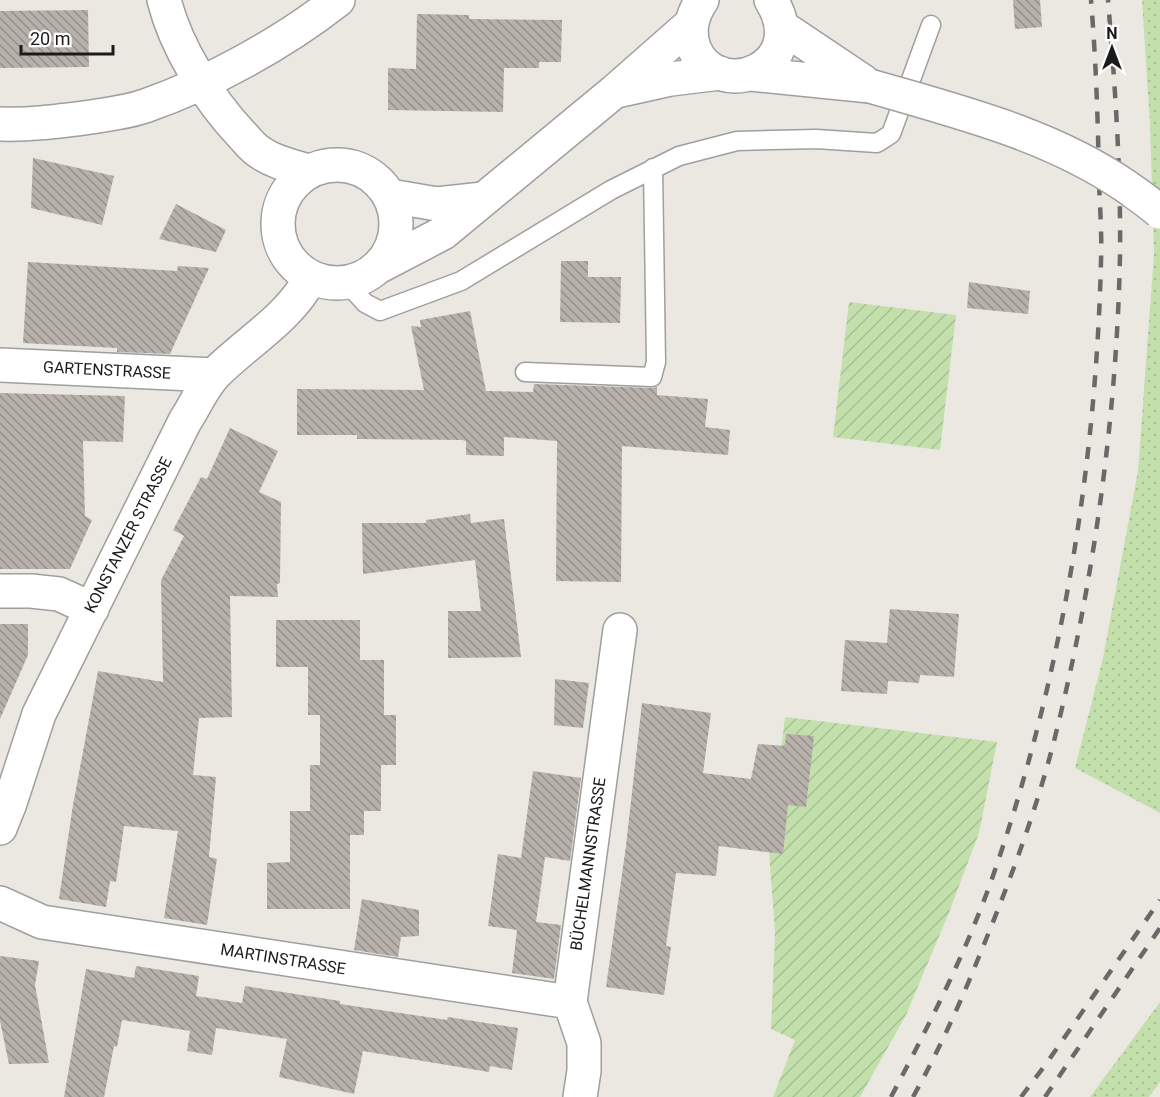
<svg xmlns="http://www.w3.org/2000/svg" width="1160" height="1097" font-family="Roboto,sans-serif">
  <defs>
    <pattern id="grass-dots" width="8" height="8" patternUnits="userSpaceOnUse" patternTransform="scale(1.5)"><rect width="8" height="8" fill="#c3e0ac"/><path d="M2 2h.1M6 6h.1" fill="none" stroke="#a7c093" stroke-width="1.8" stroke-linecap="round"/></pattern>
    <pattern id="garden-furrows" width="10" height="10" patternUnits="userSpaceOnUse" patternTransform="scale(1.5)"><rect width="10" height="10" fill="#c3e0ac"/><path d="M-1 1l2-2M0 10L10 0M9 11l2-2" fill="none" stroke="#a7c093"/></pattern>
    <pattern id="building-back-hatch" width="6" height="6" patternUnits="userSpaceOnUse" patternTransform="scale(1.5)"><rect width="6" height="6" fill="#b8b1ab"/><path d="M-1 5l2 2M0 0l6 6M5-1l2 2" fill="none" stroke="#958f8a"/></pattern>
  </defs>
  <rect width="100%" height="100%" fill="#ebe8e1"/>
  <path fill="url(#grass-dots)" d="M1142,0H1160V813L1075,768L1103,658L1138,471L1154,254L1150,124Z
    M1160,1002V1082L1149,1097H1090Z"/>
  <path fill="url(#garden-furrows)" d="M849,302L956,315L940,450L833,437Z
    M785,717L997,742L979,833L948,915L906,1015L860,1097H773L795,1040L771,1029L775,932L769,853Z"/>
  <path fill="url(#building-back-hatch)" d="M1013,0H1040L1042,27L1015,29Z
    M88,10L89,67L0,68V11Z
    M417,14L469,15V19L562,20L561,62H539V68H504L503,112L388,110V68L416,69Z
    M33,158L114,176L102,225L31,208Z
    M176,204L226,230L216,252L159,239Z
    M561,261H588V277H621L620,323L560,322Z
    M28,262L177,271L178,266L209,268L170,354L117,352V348L23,343Z
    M969,282L1030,291L1028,314L967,308Z
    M470,311L486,391L533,392L534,384L652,388L657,387V395L708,399L705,427L730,430L728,455L622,446L621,582L556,581L557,441L504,437V456L466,455V441L462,440L357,439V435H297V389L424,390L411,326L421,327L420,320Z
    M0,393L125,396L123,442L83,441L85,516L92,520L70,569H0Z
    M230,428L278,451L259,492L281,502L280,583L277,584L278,597L230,596L232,717L199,718L193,775L216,777L209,857L217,859L207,925L164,918L178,831L124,826L116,882L110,881L106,907L59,899L73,805L98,671L163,682L161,580L184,536L173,530L201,477L207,479Z
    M470,514L471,523L504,519L521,657L448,658V611H481L475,560L363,574L362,523H426V520Z
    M890,609L959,614L954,677L920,675L919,683L888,681L887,694L841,691L845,640L887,643Z
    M276,620H360V660H384V715H396V765H381V811H364V835H350V909H267V863L290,862V811H310V765H320V715H308V667H276Z
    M0,624H28V655L0,719Z
    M555,679L589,683L583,728L554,725Z
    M642,703L711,713L703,773L751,779L758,744L785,746L786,734L814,736L806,807L788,805L783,854L719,846L716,876L676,873L666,946L671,947L664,995L606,987L626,846Z
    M533,771L581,778L570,861L545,857L536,922L561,925L554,979L512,973L517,930L488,926L498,854L521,858Z
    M362,899L419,910V936L401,937L398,957L354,950Z
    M0,956L39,961L35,985L49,1063L9,1064L0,1021Z
    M136,966L199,976L196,996L242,1003L245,986L340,1001V1004L447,1020L448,1017L518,1028L512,1070L490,1066L489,1072L363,1051L354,1094L279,1077L287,1039L216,1028L212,1055L187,1051L190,1031L122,1020L117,1047L114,1046L104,1097H64L86,969L134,978Z"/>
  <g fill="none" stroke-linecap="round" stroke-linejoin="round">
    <defs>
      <path id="service" d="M347,283L365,303L380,311L461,281L611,190L679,156L737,141L816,139L877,143L891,134L931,25
        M525,372L652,377L656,362L653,168"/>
      <path id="minor" d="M164,0C176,47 208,99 242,135C247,140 252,147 258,151C273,162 291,166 309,171
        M702,0C692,15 688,30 694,48C717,105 813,67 771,0
        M782,27L864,82
        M751,74L870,86
        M617,91L671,79L720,73
        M0,124C31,125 60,121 91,117C109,114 128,112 145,106C211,83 283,43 338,0
        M278 224a59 59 0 1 1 118 0a59 59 0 1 1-118 0Z
        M390,196L437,204L483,199
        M380,266L443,233L615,91L690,25
        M0,365L214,375
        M0,591H31L59,594L92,609
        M0,828L10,803L39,714L185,421C195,406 203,386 216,373C247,342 290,318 311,277
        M0,903L42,922L570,1002
        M580,1097L584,1071V1043L570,1002L620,630"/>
    </defs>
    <use href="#service" stroke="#9f9f9f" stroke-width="21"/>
    <use href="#minor" stroke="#9f9f9f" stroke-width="36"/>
    <use href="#service" stroke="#fff" stroke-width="18"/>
    <use href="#minor" stroke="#fff" stroke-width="33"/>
    <path stroke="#696969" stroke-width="4.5" stroke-dasharray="12 12" stroke-linecap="butt" d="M891,1097C930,1023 968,949 995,870C1062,675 1096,466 1101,261C1102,235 1100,208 1099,182C1098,121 1096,61 1091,0
      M913,1097C938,1052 959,1006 978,959C1008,886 1037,810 1056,733C1094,580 1117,413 1120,255C1121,170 1115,85 1108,0
      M1021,1097L1046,1064L1160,900
      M1045,1097L1160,928"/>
    <defs>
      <path id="minor-bridge" d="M870,86C959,112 1050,134 1127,187C1138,195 1150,203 1160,212"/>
    </defs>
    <use href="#minor-bridge" stroke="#9f9f9f" stroke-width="36" stroke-linecap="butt"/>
    <use href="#minor-bridge" stroke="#fff" stroke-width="33"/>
  </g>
  <g text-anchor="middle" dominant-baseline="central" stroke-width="4.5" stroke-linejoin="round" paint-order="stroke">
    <g font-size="16" fill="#1b1b1b" stroke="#fff">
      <text transform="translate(107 370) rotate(3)">GARTENSTRASSE</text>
      <text transform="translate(128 535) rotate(-63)">KONSTANZER STRASSE</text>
      <text transform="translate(588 864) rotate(-82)">BÜCHELMANNSTRASSE</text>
      <text transform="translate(283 959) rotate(9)">MARTINSTRASSE</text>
    </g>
  </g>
  <g transform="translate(1112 48)" stroke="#ffffff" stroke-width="4.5" paint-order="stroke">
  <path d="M0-4.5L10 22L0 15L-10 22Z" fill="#1b1b1b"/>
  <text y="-9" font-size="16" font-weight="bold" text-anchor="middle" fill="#1b1b1b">N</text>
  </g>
  <path d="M21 45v9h92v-9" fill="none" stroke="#1b1b1b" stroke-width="3"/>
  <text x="30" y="45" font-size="18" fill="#1b1b1b" stroke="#ffffff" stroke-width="4.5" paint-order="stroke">20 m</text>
</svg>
